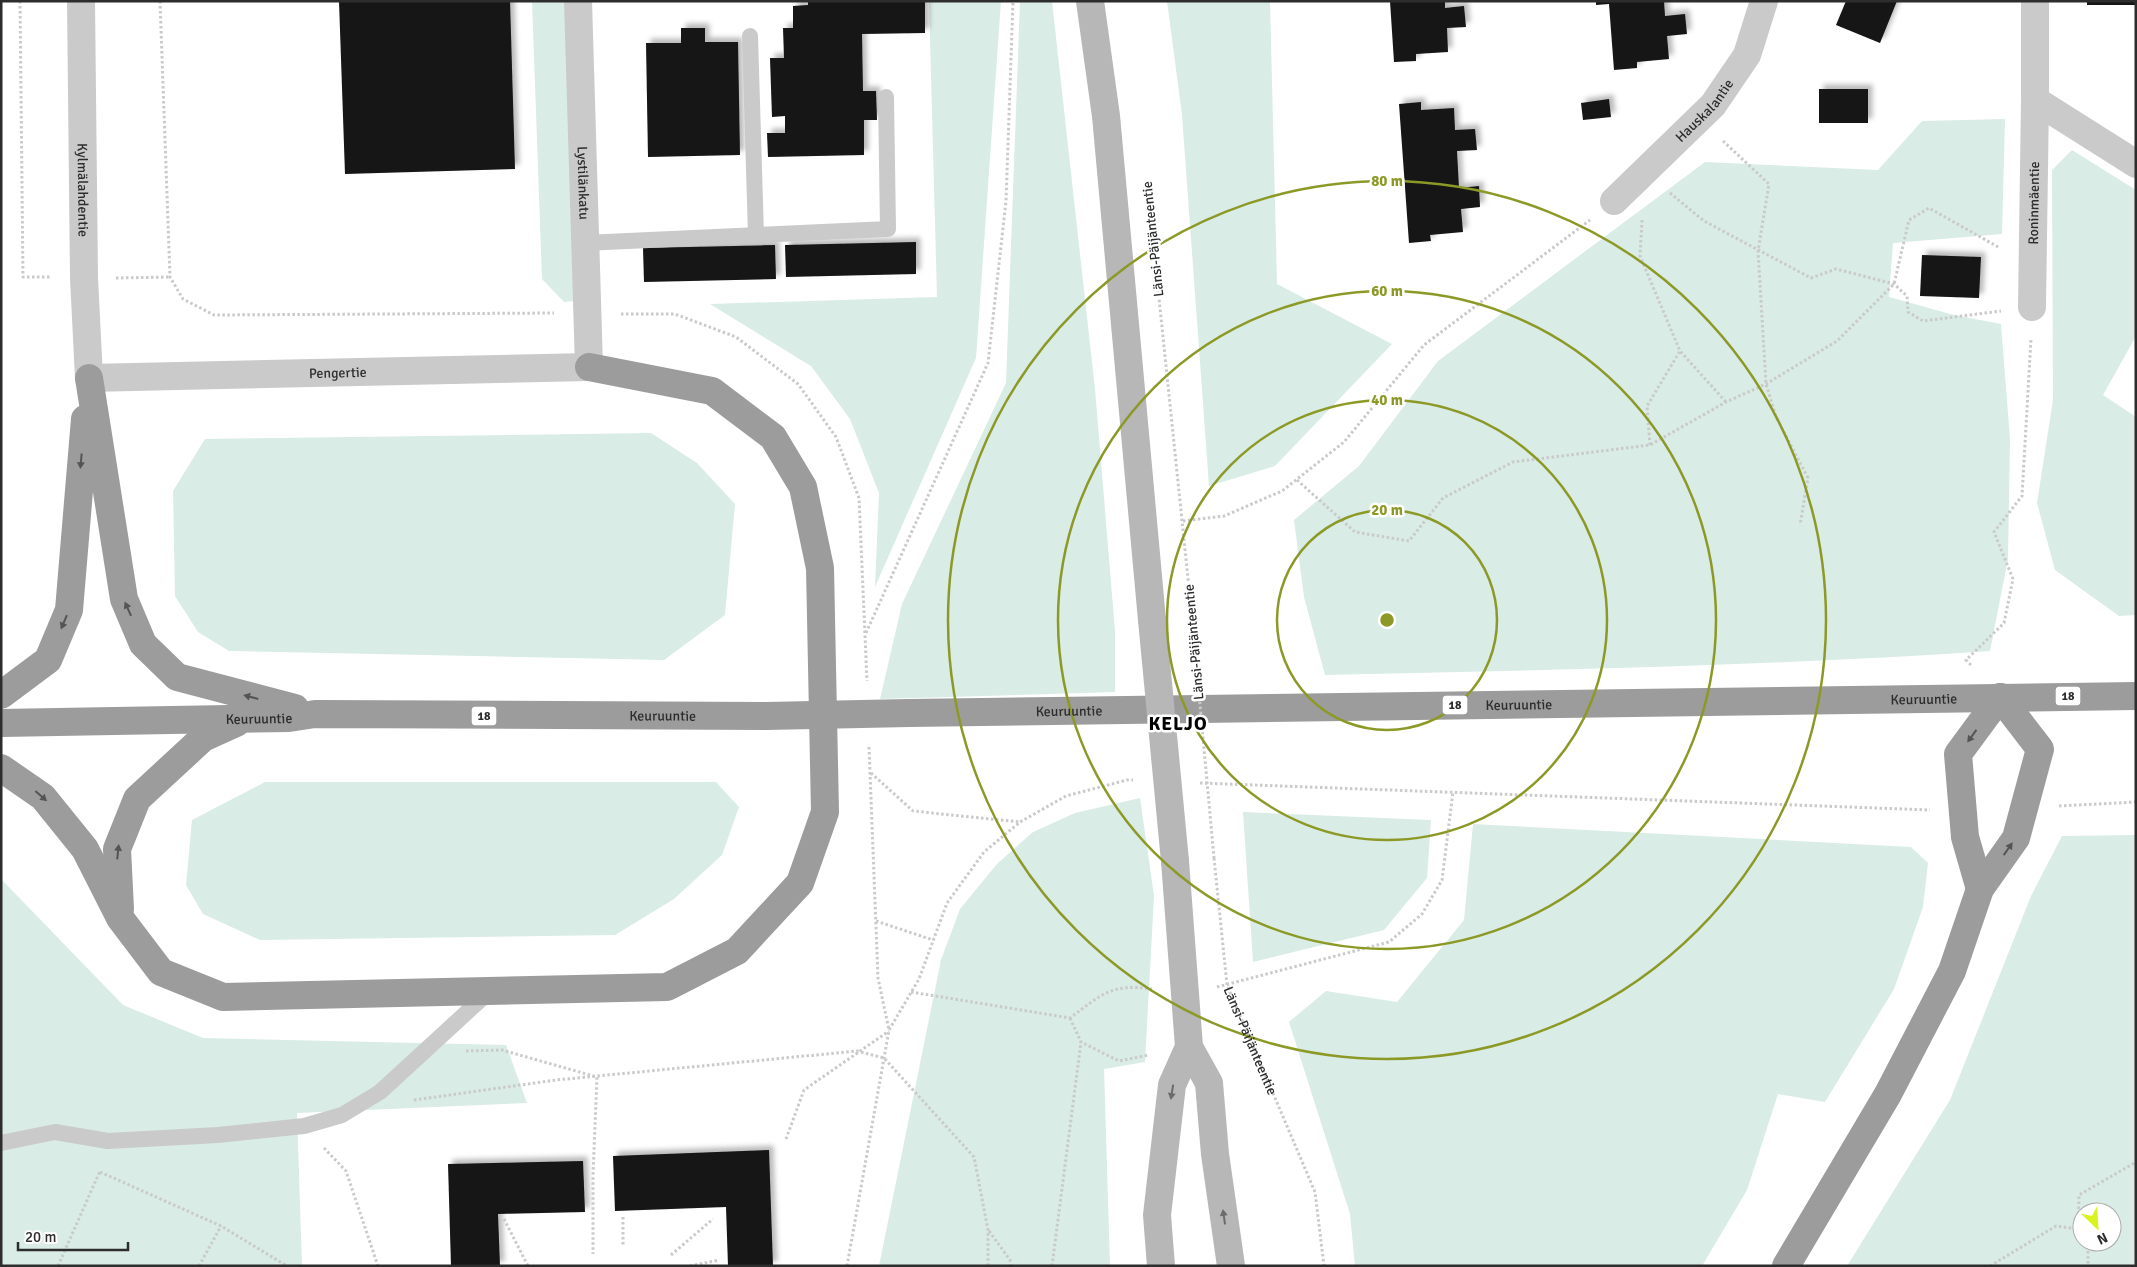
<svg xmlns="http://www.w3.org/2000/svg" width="2137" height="1267" font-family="Signika,sans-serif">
  <defs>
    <filter id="shadow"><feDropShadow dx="4.5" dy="-4.5" stdDeviation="2.5" flood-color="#0004"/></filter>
  </defs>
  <rect width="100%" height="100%" fill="#fff"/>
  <path fill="#d9ece6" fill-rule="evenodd" d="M532,1H567L574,301L564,302L542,279Z
    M929,1H1001L976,358L875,587L879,493L850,419L811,366L710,304L937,297Z
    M1020,1H1052L1095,389L1115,631V692L880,699L902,604L1006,383Z
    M1167,1H1270L1277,284L1392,344L1275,466L1209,486L1182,115Z
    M2005,119L2002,234L1893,243L1889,297L1954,315L2001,324L2010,439L2008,559L1990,651C1768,666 1547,670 1325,675L1304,597L1294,520L1359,466L1438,361L1705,162L1878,170L1922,121Z
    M2072,150L2136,190V336L2103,395L2136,417V615L2119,616L2055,570L2037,503L2053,400L2052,170Z
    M651,433L697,463L735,504L725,615L664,660L229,651L198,632L175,596L173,491L205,439Z
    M265,782H716L739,807L722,855L674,899L615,935L260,940L203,914L186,885L192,820Z
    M1140,798L1154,896L1145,1062L1104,1069L1110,1266H879L941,960L960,909L997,864L1033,832L1075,813Z
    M1243,812L1431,820L1427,878L1384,930L1253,962Z
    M1473,824L1911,847L1928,863L1923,907L1894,989L1825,1102L1778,1094L1747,1190L1702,1266H1355L1350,1214L1289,1022L1326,991L1397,1002L1464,920Z
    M2136,835V1266H1847L1950,1100L2031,896L2062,836ZM2082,1212H2112V1242H2082Z
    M1,879L123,1005L203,1038L506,1045L527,1103L297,1113L302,1266H1Z"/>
  <path fill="#141414" filter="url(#shadow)" d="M339,1H510L515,169L345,174Z
    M808,1H925V33L862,34L863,91H876L877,120H864V155L768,157L767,133H785V116L772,117L770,58H784L783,28H793V6L808,5Z
    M1390,1H1445V8L1464,6L1466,27L1447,28L1448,52L1416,54V61L1394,62Z
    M1596,1H1664L1665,16L1685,14L1687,34L1667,36L1669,59L1637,62V68L1614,70L1609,4L1596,5Z
    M1846,1H1897L1880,43L1836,25Z
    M2087,1H2135V5H2087Z
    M681,28H705V42H738L740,155L648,157L646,43H681Z
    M1819,89H1868V123H1819Z
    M1609,99L1611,117L1583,120L1581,103Z
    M1421,102V110L1454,108L1455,130L1475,129L1477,150L1457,151L1459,188L1479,186L1480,207L1461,209L1463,232L1430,235L1431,241L1409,243L1399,104Z
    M916,242V274L786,277L785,245Z
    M775,245L776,279L644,282L643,248Z
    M1922,255L1981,257L1979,298L1920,296Z
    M769,1150L773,1266H728L726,1207L615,1211L613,1156Z
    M583,1161L585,1212L498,1214L500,1266H451L448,1164Z"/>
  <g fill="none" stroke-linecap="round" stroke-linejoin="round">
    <g stroke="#cacaca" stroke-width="3" stroke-dasharray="2.5 2.5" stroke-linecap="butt">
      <path d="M20,1L23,277H52"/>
      <path d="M160,1L170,277L183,299L214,315L554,313"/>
      <path d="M1723,141L1769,184L1758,251L1766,384L1776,417L1808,478L1800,525"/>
      <path d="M1670,193L1704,221L1811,278L1836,269L1894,284L1907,296L1908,312L1923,321L2001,311"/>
      <path d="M1642,220L1640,256L1680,351L1726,402"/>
      <path d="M1154,250L1192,617"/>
      <path d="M116,278L170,277"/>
      <path d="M621,314H675L736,337L798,384L836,437L859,498L867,681"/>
      <path d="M1650,445L1647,406L1680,351"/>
      <path d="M1297,480L1355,532L1409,541L1443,498L1513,462L1650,445L1726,402L1766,384L1837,341L1894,284L1909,220L1929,208L2000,248"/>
      <path d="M1183,521L1224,516L1282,491L1344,442L1424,345L1590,220"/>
      <path d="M866,633L988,363L1006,201L1013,1"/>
      <path d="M1971,665L1966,660L2004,623L2013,579L1994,532L2022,496L2031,339"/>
      <path d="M869,747L878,978L889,1030"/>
      <path d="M871,773L913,811L1020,822"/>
      <path d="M1200,783L1930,810"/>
      <path d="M2059,806L2136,802"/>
      <path id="s1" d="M1214,858L1227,985L1315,1192L1324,1266"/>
      <path d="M876,921L933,940"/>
      <path d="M1217,987L1389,942L1422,914L1442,880L1453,792"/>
      <path d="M911,992L1070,1018C1101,995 1111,983 1152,989"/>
      <path d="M1070,1018L1081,1042L1119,1061L1149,1055"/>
      <path d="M466,1051L502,1050L597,1077L593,1175V1254"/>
      <path d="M414,1100L556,1080L857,1051L884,1058L974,1157L988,1230V1266"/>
      <path d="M786,1139L804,1090L889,1031"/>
      <path d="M324,1148L346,1171L378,1266"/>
      <path d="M100,1172L221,1226L287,1266"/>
      <path d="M623,1217V1247"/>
      <path d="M504,1219L528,1266"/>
      <path d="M2078,1229L2079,1195L2136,1162"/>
      <path d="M989,1231L1010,1260L1011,1266"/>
      <path d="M2084,1242L2088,1250V1266"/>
      <path d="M671,1255L713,1219"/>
      <path d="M58,1266L100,1171"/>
      <path d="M199,1266L221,1226"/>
      <path d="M690,1266L719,1260"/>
      <path d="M847,1266L889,1030L919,979L947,903L984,852L1020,822L1066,796L1127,780H1133"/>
      <path d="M1052,1266L1081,1042"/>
      <path d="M1990,1266L2056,1226L2078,1229L2082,1237"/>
    </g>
    <path stroke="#cacaca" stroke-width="16" d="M750,36L756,235
      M584,243L888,229L886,97
      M1,1143L55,1132L108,1141L218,1135L304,1126L342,1115L380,1092L490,991"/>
    <g stroke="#cacaca" stroke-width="28">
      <path id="s2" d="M578,1L589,367"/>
      <path d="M2035,1V100L2136,164"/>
      <path id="s3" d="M1614,201L1713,105L1747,55L1764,1"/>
      <path id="s4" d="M2032,307L2035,100"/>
    </g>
    <path stroke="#cacaca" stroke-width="28" id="s5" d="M81,1L84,278L89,378L589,367"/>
    <path stroke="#b7b7b7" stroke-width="28" d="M1090,1L1106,116L1152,620
      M1175,861L1189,1047L1209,1083L1215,1154L1231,1266
      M1161,1266L1157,1215L1172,1085L1189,1047"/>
    <g stroke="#9c9c9c" stroke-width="28">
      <path d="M89,378L124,599L143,644L177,677L295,708"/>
      <path d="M1,695L48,660L69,610L85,419"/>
      <path id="s6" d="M909,713L2136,696"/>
      <path id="s7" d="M1,723L289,718L315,714L766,716"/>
      <path d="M1,768L43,797L85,849L120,918L161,972L223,997L667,987L737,951L800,883L825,812L820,568L803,487L773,437L712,391L589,367"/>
      <path d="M1980,889L1965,837L1958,754L2000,697"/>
      <path d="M120,909L117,849L137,799L203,738L236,723"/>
      <path d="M1786,1266L1888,1094L1952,971L1980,889L2016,838L2040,749L2000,697"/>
    </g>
    <path stroke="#cacaca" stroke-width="3" stroke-dasharray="2.5 2.5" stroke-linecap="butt" d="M1192,617L1214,858"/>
    <path stroke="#b7b7b7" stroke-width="28" d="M1152,620L1175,861"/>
    <path stroke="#9c9c9c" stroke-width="28" d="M766,716L909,713"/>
  </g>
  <defs><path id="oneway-solid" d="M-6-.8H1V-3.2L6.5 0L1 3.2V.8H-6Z" transform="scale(1.25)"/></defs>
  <g fill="#545454">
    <use href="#oneway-solid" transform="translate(81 461) rotate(95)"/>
    <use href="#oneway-solid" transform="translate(128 609) rotate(-114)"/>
    <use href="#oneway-solid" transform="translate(64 622) rotate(113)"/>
    <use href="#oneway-solid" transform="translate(251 697) rotate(-165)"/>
    <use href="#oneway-solid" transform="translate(1972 736) rotate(126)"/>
    <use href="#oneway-solid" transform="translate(41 796) rotate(41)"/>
    <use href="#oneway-solid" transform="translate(2008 849) rotate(-55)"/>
    <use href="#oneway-solid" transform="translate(118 852) rotate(-84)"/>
  </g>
  <g fill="#6b6b6b">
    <use href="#oneway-solid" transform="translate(1172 1092) rotate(99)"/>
    <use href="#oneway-solid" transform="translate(1224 1217) rotate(-98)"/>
  </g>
  <g fill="none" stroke="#8d9926" stroke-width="2.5">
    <circle cx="1387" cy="620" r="110"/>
    <circle cx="1387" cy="620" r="220"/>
    <circle cx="1387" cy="620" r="329"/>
    <circle cx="1387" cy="620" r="439"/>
  </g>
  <g text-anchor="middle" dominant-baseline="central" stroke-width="5" stroke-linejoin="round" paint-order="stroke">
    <g fill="#fff" stroke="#6c6c6c" stroke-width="1">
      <rect x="2055.5" y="686.5" width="25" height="19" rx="4"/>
      <rect x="1442.5" y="695.5" width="25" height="19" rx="4"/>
      <rect x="471.5" y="706.5" width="25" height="19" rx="4"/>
    </g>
    <g font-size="12" font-weight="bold" fill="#2d2d2d">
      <text x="2068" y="696">18</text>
      <text x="1455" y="705">18</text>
      <text x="484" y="716">18</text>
    </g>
    <g font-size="14" fill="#2d2d2d" stroke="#fff">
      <text stroke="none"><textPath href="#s3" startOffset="128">Hauskalantie</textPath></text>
      <text stroke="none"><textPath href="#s2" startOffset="182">Lystilänkatu</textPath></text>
      <text stroke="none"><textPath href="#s5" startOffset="189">Kylmälahdentie</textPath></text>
      <text stroke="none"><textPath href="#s4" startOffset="104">Roninmäentie</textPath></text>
      <text transform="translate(1153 239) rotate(-96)">Länsi-Päijänteentie</text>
      <text stroke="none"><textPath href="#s5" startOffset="626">Pengertie</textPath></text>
      <text transform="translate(1194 642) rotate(-95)">Länsi-Päijänteentie</text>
      <text stroke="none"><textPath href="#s6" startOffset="1015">Keuruuntie</textPath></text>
      <text stroke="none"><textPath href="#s6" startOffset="610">Keuruuntie</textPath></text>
      <text stroke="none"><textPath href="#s6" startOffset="160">Keuruuntie</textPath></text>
      <text stroke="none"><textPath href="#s7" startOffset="662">Keuruuntie</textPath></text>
      <text stroke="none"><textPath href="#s7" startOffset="258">Keuruuntie</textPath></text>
      <text stroke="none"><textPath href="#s1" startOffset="188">Länsi-Päijänteentie</textPath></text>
    </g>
    <g font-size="19" font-weight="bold" letter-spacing="1" fill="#000" stroke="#fff">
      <text x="1178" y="724">KELJO</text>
    </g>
  </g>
  <circle cx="1387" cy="620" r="8" fill="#8d9926" stroke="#fff" stroke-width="2.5"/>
  <g font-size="15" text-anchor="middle" font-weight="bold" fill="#8d9926" stroke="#fff" stroke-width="5" stroke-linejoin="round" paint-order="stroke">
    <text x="1387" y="186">80 m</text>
    <text x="1387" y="296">60 m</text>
    <text x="1387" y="405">40 m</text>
    <text x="1387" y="515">20 m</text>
  </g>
  <rect width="2137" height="1267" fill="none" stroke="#2d2d2d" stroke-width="5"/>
  <g transform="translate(2097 1227) rotate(155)"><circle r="24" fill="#ffffff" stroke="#ababab"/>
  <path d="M0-4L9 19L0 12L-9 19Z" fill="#dbf221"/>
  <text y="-8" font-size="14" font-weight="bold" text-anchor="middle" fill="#2d2d2d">N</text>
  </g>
  <path d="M18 1242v8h110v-8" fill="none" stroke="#2d2d2d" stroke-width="2.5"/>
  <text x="25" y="1242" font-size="15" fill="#2d2d2d" stroke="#ffffff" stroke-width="4" paint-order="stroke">20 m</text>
</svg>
